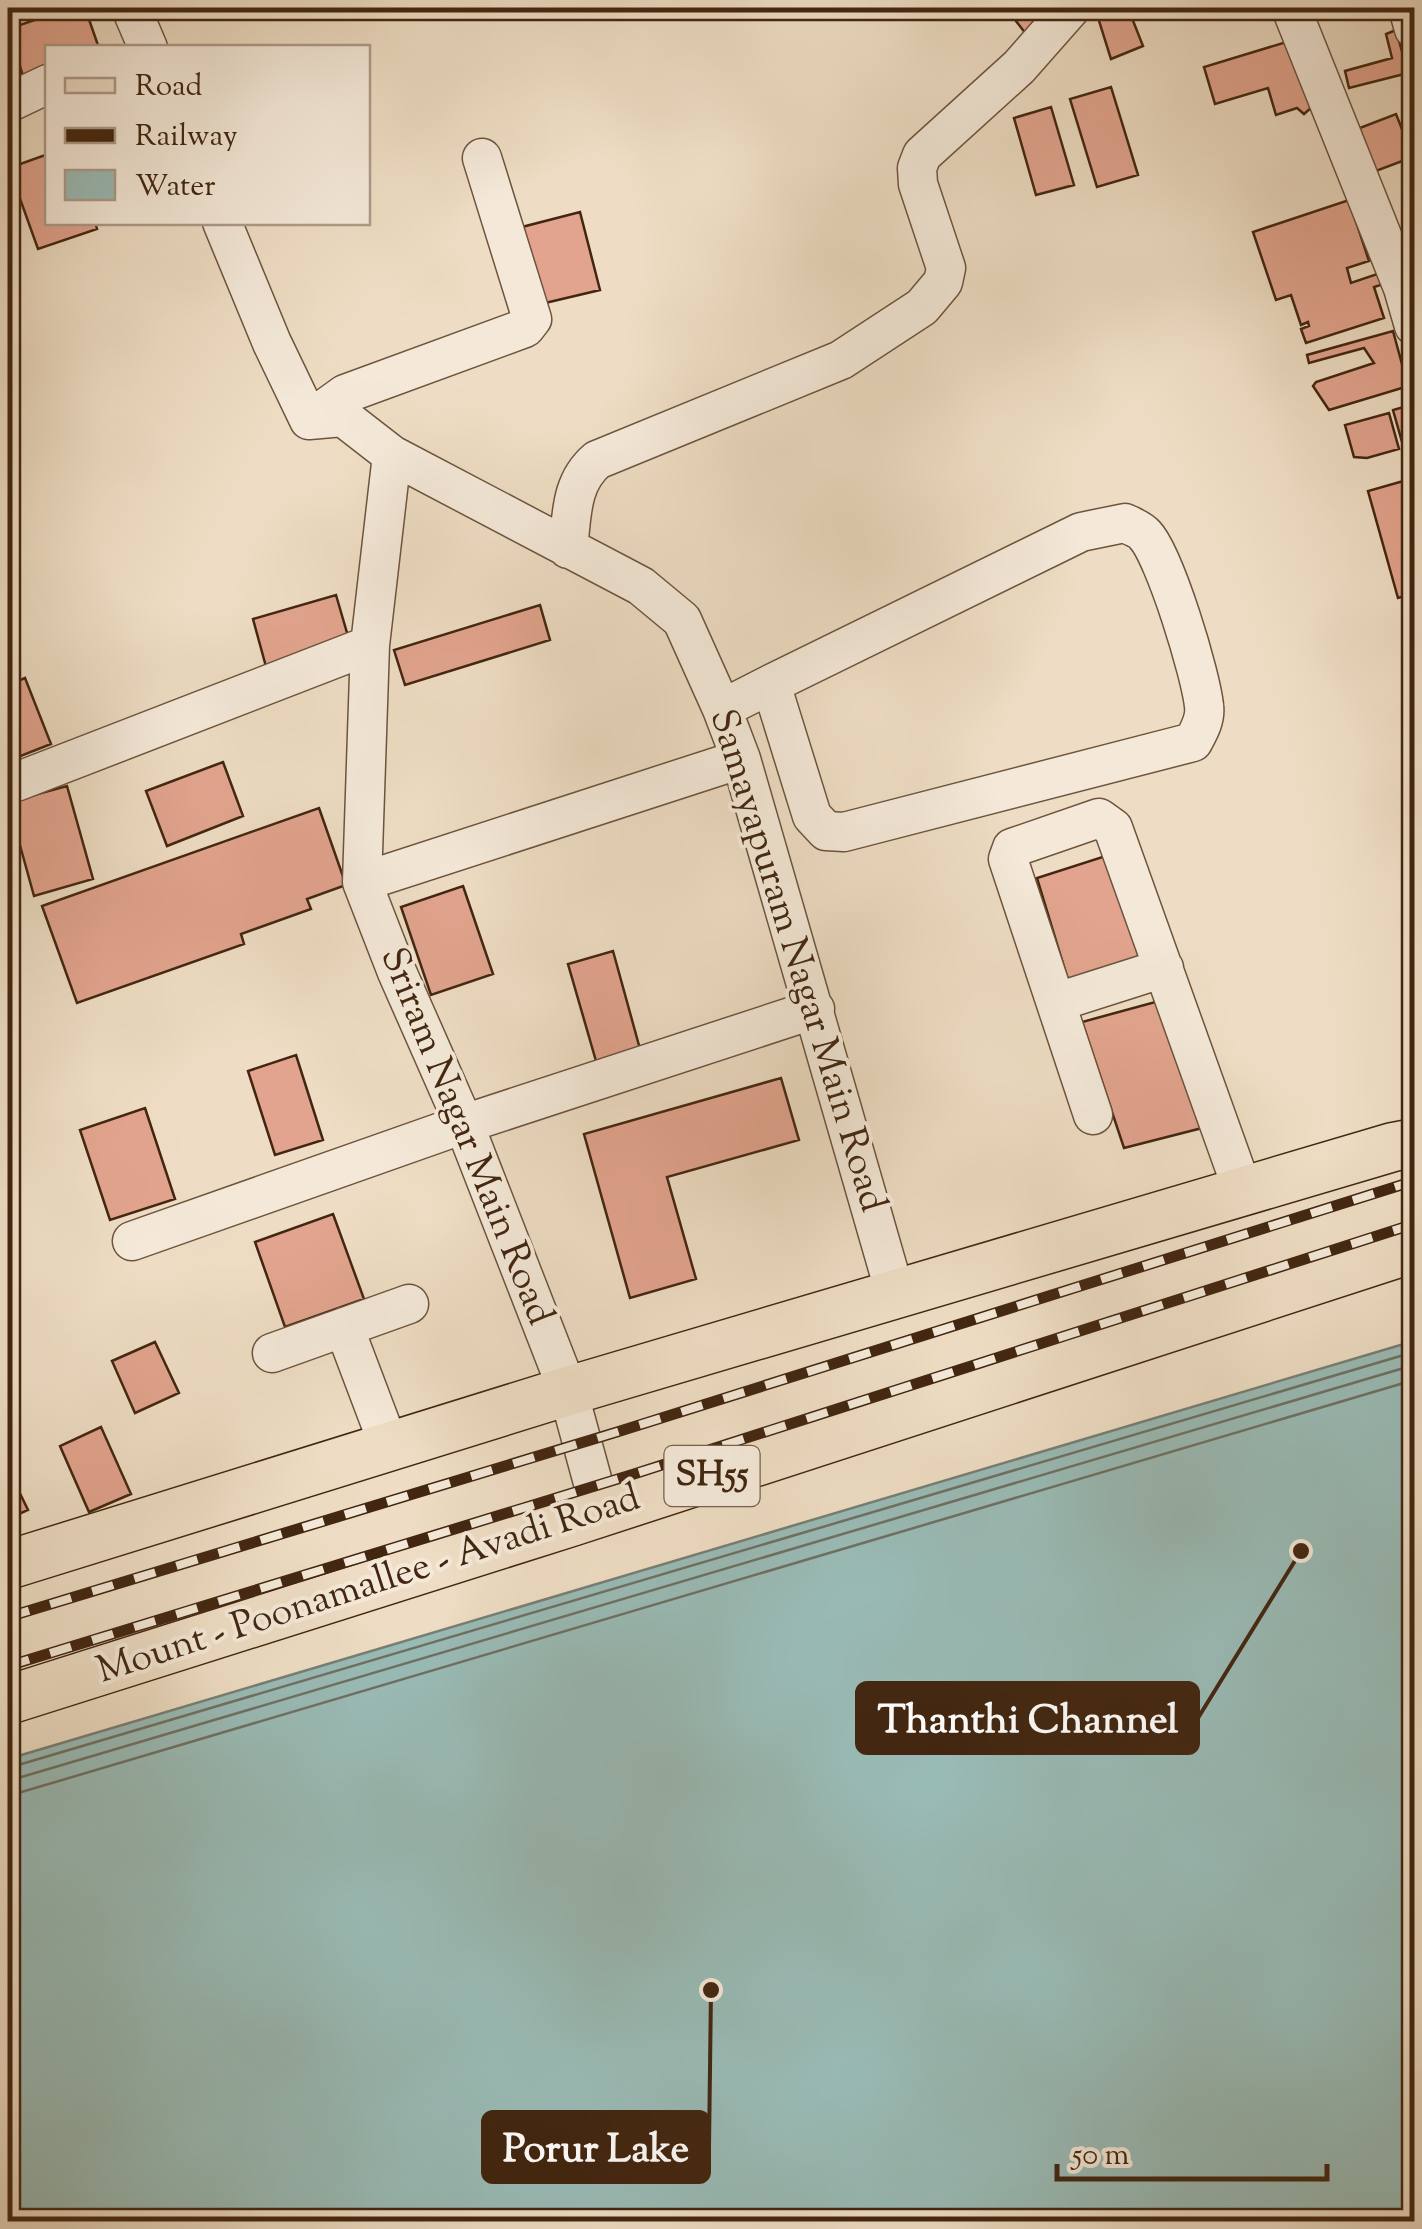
<svg xmlns="http://www.w3.org/2000/svg" width="1422" height="2229" font-family="'Sorts Mill Goudy',serif">
  <rect width="100%" height="100%" fill="#eeddc4"/>
  <filter id="stains"><feTurbulence type="fractalNoise" baseFrequency=".002" numOctaves="4"/><feColorMatrix values="0 0 0 0 .2 0 0 0 0 .09 0 0 0 0 .02 0 0 0 .5 -.17"/></filter>
  <radialGradient id="worn" r=".72"><stop offset=".6" stop-color="#630" stop-opacity="0"/><stop offset="1" stop-color="#630" stop-opacity=".3"/></radialGradient>
  <path fill="#99bbb6" stroke="#767f74" stroke-width="2.5" d="M1414,1341V2221H8V1759Z"/>
  <g fill="none" stroke-linecap="round" stroke-linejoin="round">
    <path stroke="#6e7063" stroke-width="2.5" d="M8,1768L1414,1352
      M8,1781L1414,1365
      M8,1796L1414,1380"/>
  </g>
  <path fill="#e2a48e" stroke="#422610" stroke-width="2.5" d="M70,8H85L99,48H48V68L23,76L8,29Z
    M1006,8H1061L1029,38Z
    M1095,8H1128L1143,46L1111,59Z
    M1396,30L1408,73L1349,88L1345,71L1392,58L1386,34Z
    M1293,40L1312,107L1304,114L1297,108L1276,115L1268,88L1215,104L1204,67Z
    M1111,87L1138,175L1097,187L1070,99Z
    M1051,107L1074,185L1036,195L1014,118Z
    M1396,114L1413,157L1368,174L1352,131Z
    M48,154V222H95L97,229L38,249L9,168Z
    M1349,200L1369,261L1347,268L1351,283L1386,271L1390,282L1374,287L1384,318L1306,343L1301,329L1309,326L1308,322L1301,325L1291,295L1276,300L1253,232Z
    M580,212L600,290L541,304L522,227Z
    M1393,331L1406,379L1402,388L1329,410L1313,386L1316,382L1374,363L1364,348L1309,363L1307,355Z
    M1414,404V438L1402,442L1393,410Z
    M1389,413L1399,449L1367,458L1354,457L1345,425Z
    M1414,478V593L1398,598L1368,491Z
    M336,595L352,650L268,674L253,619Z
    M540,605L550,640L405,685L394,650Z
    M25,678L51,744L8,761V685Z
    M223,762L243,816L167,846L146,791Z
    M67,786L93,879L34,896L8,802Z
    M319,808L346,885L307,899L311,909L241,934L244,944L77,1003L42,906Z
    M1118,852L1150,955L1068,980L1037,878Z
    M463,886L493,974L431,995L401,907Z
    M613,951L640,1049L596,1061L568,964Z
    M1170,998L1206,1127L1124,1148L1082,1022Z
    M296,1055L323,1140L275,1155L248,1071Z
    M781,1078L799,1140L667,1177L696,1279L630,1298L584,1134Z
    M145,1108L175,1199L110,1220L80,1130Z
    M333,1214L364,1299L285,1327L255,1242Z
    M155,1342L179,1393L135,1413L112,1361Z
    M101,1427L131,1494L89,1512L60,1446Z
    M11,1475L28,1510L8,1519V1476Z"/>
  <g fill="none" stroke-linecap="round" stroke-linejoin="round">
    <defs>
      <path id="minor" d="M131,8L148,48
        M1291,8L1403,288L1414,326
        M1408,8L1414,29
        M8,103L48,84
        M222,222L272,343L309,420L343,417L392,455L641,586L682,620L722,709L741,759L895,1293
        M309,420L345,394L525,328L532,319L482,158
        M392,455L370,645L362,882L741,759
        M568,549C572,516 570,483 597,460L841,360L922,307L943,282L946,268L918,184L917,168L922,155L1019,67L1071,8
        M722,709L771,684L1081,532L1125,523C1131,526 1141,530 1145,535C1165,556 1201,675 1204,706C1206,719 1199,731 1193,742L844,832L826,831L812,816L771,684
        M16,782L370,645
        M362,882L397,972L464,1124L568,1391L601,1512
        M1057,1002L1164,968
        M1093,1115L1008,859L1012,848L1099,818L1113,828L1243,1191
        M132,1241L464,1124L815,1009
        M344,1327L389,1446
        M272,1353L409,1304"/>
      <path id="major" d="M8,1565L568,1391L1393,1147L1414,1143
        M8,1700L571,1522L1414,1248"/>
    </defs>
    <use href="#minor" stroke="#6d543d" stroke-width="41"/>
    <use href="#major" stroke="#422610" stroke-width="51"/>
    <use href="#minor" stroke="#f4e9d9" stroke-width="38"/>
    <use href="#major" stroke="#eeddc4" stroke-width="48"/>
    <defs>
      <path id="rail" d="M8,1617L617,1432L1414,1181
        M8,1666L634,1474L1414,1224"/>
    </defs>
    <use href="#rail" stroke="#422610" stroke-width="11"/>
    <use href="#rail" stroke="#f4e9d9" stroke-width="8" stroke-dasharray="22" stroke-linecap="butt"/>
  </g>
  <g text-anchor="middle" dominant-baseline="central" stroke-width="8" stroke-linejoin="round" paint-order="stroke">
    <rect fill="#f4e9d9" stroke="#77604c" stroke-width="2.5" x="664.5" y="1446" width="95" height="60" rx="8"/>
    <g font-size="35" font-weight="bold" fill="#422610">
      <text x="712" y="1476">SH55</text>
    </g>
    <g font-size="38" fill="#422610" stroke="#f4e9d9">
      <text transform="translate(796 961) rotate(73)">Samayapuram Nagar Main Road</text>
      <text transform="translate(465 1137) rotate(68)">Sriram Nagar Main Road</text>
      <text transform="translate(369 1586) rotate(-18)">Mount - Poonamallee - Avadi Road</text>
    </g>
  </g>
  <path fill="none" stroke="#422610" stroke-width="4" d="M1301 1551L1198 1718M711 1990L709 2147"/>
  <g fill="#422610" stroke="#f4e9d9" stroke-width="4">
    <circle cx="1301" cy="1551" r="10"/>
    <circle cx="711" cy="1990" r="10"/>
  </g>
  <g fill="#422610" stroke="#422610" stroke-width="4">
    <rect x="857" y="1683" width="341" height="70" rx="10"/>
    <rect x="483" y="2112" width="226" height="70" rx="10"/>
  </g>
  <g font-size="40" text-anchor="middle" font-weight="bold" fill="#fff">
    <text x="1028" y="1732">Thanthi Channel</text>
    <text x="596" y="2161">Porur Lake</text>
  </g>
  <rect width="1422" height="2229" fill="none" stroke="#eeddc4" stroke-width="40"/>
  <rect x="10" y="10" width="1402" height="2209" fill="none" stroke="#422610" stroke-width="5"/>
  <rect x="20" y="20" width="1382" height="2189" fill="none" stroke="#422610" stroke-width="2.5"/>
  <rect x="45" y="45" width="325" height="180" fill="#f4e9d9" stroke="#ad9b89" stroke-width="2.5"/>
  <rect x="65" y="78" width="50" height="15" fill="#eeddc4" stroke="#ad9b89" stroke-width="2.5"/>
  <text x="135" y="95" font-size="30" fill="#422610">Road</text>
  <rect x="65" y="128" width="50" height="15" fill="#422610" stroke="#ad9b89" stroke-width="2.5"/>
  <text x="135" y="145" font-size="30" fill="#422610">Railway</text>
  <rect x="65" y="170" width="50" height="30" fill="#99bbb6" stroke="#ad9b89" stroke-width="2.5"/>
  <text x="135" y="195" font-size="30" fill="#422610">Water</text>
  <path d="M1057 2164v15h270v-15" fill="none" stroke="#422610" stroke-width="5"/>
  <text x="1072" y="2164" font-size="30" fill="#422610" stroke="#f4e9d9" stroke-width="8" paint-order="stroke">50 m</text>
  <rect width="100%" height="100%" filter="url(#stains)"/>
  <rect width="100%" height="100%" fill="url(#worn)"/>
</svg>
